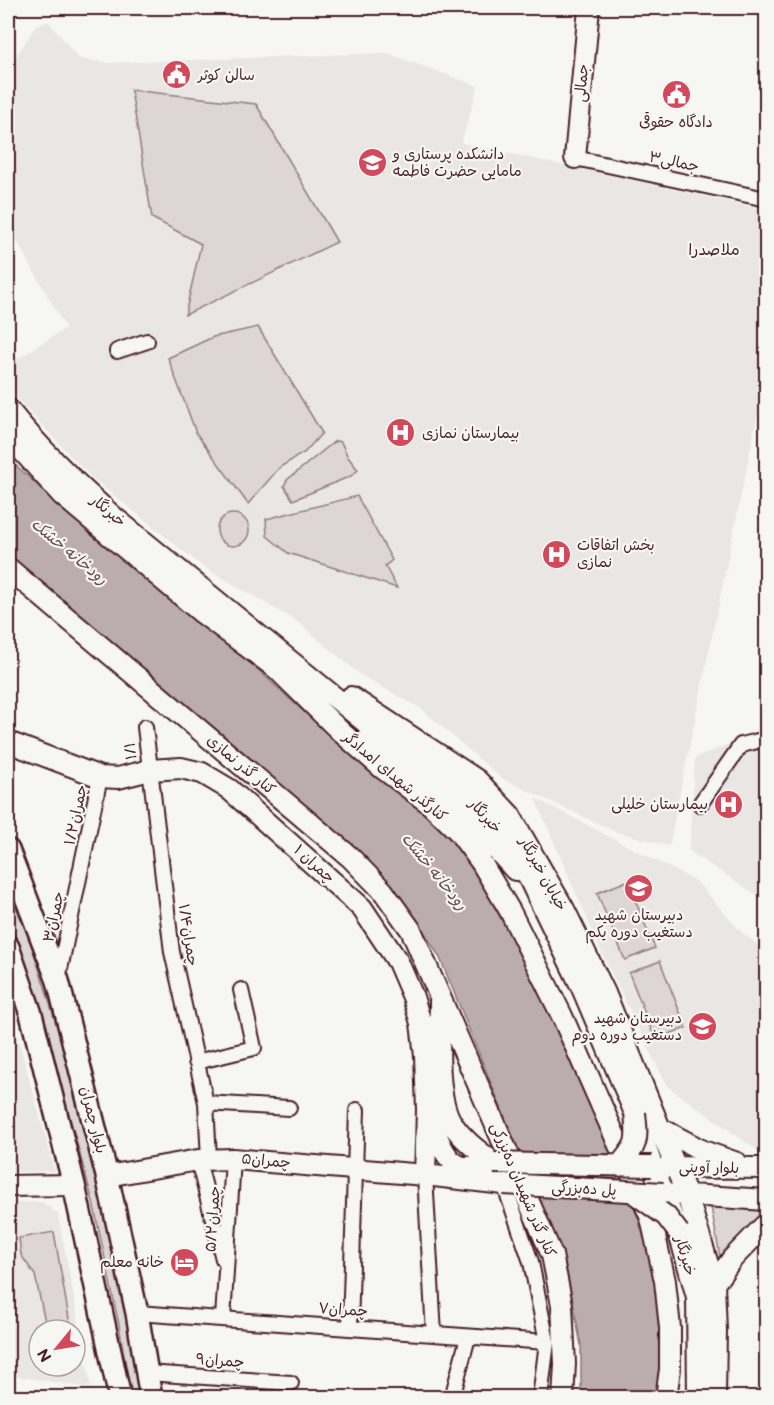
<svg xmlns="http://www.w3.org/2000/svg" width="774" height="1405" font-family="'Balsamiq Sans','Playpen Sans Arabic',sans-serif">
  <rect width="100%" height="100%" fill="#f6f6f2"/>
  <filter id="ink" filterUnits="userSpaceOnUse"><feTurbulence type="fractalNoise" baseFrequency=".0167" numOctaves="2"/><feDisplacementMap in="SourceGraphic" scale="12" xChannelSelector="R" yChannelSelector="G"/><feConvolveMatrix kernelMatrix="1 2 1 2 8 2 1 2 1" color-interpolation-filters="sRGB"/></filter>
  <g filter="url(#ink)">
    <path fill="#e9e6e3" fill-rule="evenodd" d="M48,21L79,59L109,63L386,53L478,86L461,143L766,210V373L669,846L614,831L501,778L422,709L362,676L298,622L202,566L90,476L8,389V365L66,328L8,225V69L35,27Z
      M766,729V901L689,851L695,758Z
      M535,798L697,882L741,932L766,951V1152H760L667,1086L602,953Z
      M8,1002L16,1032L55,1171L8,1172Z
      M42,1202L58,1214L91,1388L8,1375V1203ZM39,1330H75V1366H39Z"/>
    <path fill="#ddd6d5" stroke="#947a80" stroke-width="1.5" d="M131,90L256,104L337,242L185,315L201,244L152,218Z
      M258,327L322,433L305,452L280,467L248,504L196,433L168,358L213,337Z
      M335,441L341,442L348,457L358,470L351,476L293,500L284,486L287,480Z
      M357,496L392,560L385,566L397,588L288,553L267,536L266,519Z
      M217 530a16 16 0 1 1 32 0a16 16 0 1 1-32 0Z
      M8,880C71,1047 110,1222 142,1397H131L119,1325L93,1202L46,1031L8,913Z
      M627,881L655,948L625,960L597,893Z
      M660,961L686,1028L655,1039L629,973Z
      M711,1207L766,1211L720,1257Z
      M54,1232L71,1330H39V1349L34,1325L45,1322L35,1275L21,1255L19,1238Z"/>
    <path fill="#bbadae" stroke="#8e747a" stroke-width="1.5" d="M8,458L50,497L205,621L341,746L440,820L476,873L556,1019L637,1215L657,1280L661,1338L659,1397H581V1345L566,1267L440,958L425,933L384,878L8,556Z"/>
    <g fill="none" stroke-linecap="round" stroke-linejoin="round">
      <defs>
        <path id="street" d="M575,158L766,199
          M117,351L147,341
          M145,727L172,952L206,1103L209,1159
          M700,804L741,745L766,739
          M58,979L100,777
          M196,1062L254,1048L241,990
          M206,1103L289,1108
          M198,1160L223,1259
          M425,1175L434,1334
          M504,1184L531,1262L547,1342L540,1398
          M137,1313L547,1342
          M223,1319L233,1159
          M350,1327L357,1110
          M147,1373L291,1383
          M452,1398L468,1337"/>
        <path id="secondary" d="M575,158L589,8
          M8,409C40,449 76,484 115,518L365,722L463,791L496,826L519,858L582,988L635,1113L652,1166L679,1233L697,1297L698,1398
          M8,435L62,495L202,613L277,669L341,732L382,768L430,804L458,831L481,862L510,911L562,1016L651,1218L665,1281L670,1328V1369L666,1398
          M8,568L350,857L383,891L411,930L552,1255L562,1305L565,1364L563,1398
          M351,697L477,780L510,815L564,909L605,993L687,1195L714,1284L716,1330L715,1398
          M367,738L448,801L477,828L515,870
          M8,742L100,777L118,778L150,770L181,768L202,773L229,789L362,908L398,962L413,997L421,1023L425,1056L427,1110L425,1175
          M440,1001C440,1034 434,1098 453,1125C464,1141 480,1152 494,1163
          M430,1117C436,1132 443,1160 460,1166C470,1169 485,1165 494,1163
          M660,1128L703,1151L737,1163
          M667,1167L766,1168
          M107,1176L198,1160L233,1159L425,1175L504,1184
          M8,1186L74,1185
          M674,1194L766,1200
          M714,1284L732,1259L766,1224"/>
        <path id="primary" d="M8,850L58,981L107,1176L137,1313L151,1398
          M8,947L31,1014L74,1185L120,1398"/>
      </defs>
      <use href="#street" stroke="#4a1f2b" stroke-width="18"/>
      <use href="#secondary" stroke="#4a1f2b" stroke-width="24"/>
      <use href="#primary" stroke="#4a1f2b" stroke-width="26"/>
      <use href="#street" stroke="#f6f6f2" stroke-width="14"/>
      <use href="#secondary" stroke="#f6f6f2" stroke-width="20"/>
      <use href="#primary" stroke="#f6f6f2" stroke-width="21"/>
      <defs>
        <path id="secondary-bridge" d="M494,1163L652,1166
          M619,1166C638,1144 638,1142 635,1113
          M504,1184L663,1193
          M634,1193L666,1216L679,1233"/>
      </defs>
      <use href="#secondary-bridge" stroke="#4a1f2b" stroke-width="24" stroke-linecap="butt"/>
      <use href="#secondary-bridge" stroke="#f6f6f2" stroke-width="20"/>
    </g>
  </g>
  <defs>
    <symbol id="civic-disc" viewBox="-11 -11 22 22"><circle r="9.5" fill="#d1495b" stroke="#f6f6f2"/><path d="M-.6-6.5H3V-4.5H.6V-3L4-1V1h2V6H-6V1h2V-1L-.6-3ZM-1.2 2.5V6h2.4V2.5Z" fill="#fff"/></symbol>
    <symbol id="university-disc" viewBox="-11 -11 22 22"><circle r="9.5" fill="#d1495b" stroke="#f6f6f2"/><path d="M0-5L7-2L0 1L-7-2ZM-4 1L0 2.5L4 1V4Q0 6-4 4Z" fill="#fff"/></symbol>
    <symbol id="hospital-disc" viewBox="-11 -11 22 22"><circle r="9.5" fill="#d1495b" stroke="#f6f6f2"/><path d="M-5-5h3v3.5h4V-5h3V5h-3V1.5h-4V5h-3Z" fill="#fff"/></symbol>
    <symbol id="school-disc" viewBox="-11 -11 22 22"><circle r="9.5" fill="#d1495b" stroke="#f6f6f2"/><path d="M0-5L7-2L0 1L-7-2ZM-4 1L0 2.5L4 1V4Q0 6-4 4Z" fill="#fff"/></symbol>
    <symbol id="hotel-disc" viewBox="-11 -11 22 22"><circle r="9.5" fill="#d1495b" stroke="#f6f6f2"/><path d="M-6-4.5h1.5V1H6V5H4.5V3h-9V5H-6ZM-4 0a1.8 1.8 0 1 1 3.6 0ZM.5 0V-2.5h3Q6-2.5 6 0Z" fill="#fff"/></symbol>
  </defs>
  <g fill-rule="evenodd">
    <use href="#civic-disc" x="160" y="58" width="33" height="33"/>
    <use href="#civic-disc" x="660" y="78" width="33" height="33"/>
    <use href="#university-disc" x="356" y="146" width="33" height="33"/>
    <use href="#hospital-disc" x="384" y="416" width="33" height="33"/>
    <use href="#hospital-disc" x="540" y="538" width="33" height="33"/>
    <use href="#hospital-disc" x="712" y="788" width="33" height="33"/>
    <use href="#school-disc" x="622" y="872" width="33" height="33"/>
    <use href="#school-disc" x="686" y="1010" width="33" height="33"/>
    <use href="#hotel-disc" x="168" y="1246" width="33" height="33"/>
  </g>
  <g text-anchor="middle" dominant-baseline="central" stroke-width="4.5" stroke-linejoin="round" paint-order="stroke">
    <g font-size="15" fill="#4a1f2b" stroke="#f6f6f2" text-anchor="start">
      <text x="198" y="75">سالن کوثر</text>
      <text x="676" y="122" text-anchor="middle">دادگاه حقوقی</text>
      <text x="393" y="154">دانشکده پرستاری و<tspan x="393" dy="17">مامایی حضرت فاطمه</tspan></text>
      <text x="422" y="433">بیمارستان نمازی</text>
      <text x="577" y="545">بخش اتفاقات<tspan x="577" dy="17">نمازی</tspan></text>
      <text x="708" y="804" text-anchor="end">بیمارستان خلیلی</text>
      <text x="639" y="915" text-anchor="middle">دبیرستان شهید<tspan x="639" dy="17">دستغیب دوره یکم</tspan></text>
      <text x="682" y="1018" text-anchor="end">دبیرستان شهید<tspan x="682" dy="17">دستغیب دوره دوم</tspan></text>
      <text x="164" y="1262" text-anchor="end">خانه معلم</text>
    </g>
    <g font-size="15" fill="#4a1f2b" stroke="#f6f6f2">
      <text transform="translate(582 83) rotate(-85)">جمالی</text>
      <text transform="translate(674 162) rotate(12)">جمالی۳</text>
      <text transform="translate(108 511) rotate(40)">خبرنگار</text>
      <text transform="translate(131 751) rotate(-96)">۱/۱</text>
      <text transform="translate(241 765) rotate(40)">کنار گذر نمازی</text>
      <text transform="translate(395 777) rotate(40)">کنارگذر شهدای امدادگر</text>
      <text transform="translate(76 815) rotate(-78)">چمران۱/۲</text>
      <text transform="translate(485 816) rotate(48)">خبرنگار</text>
      <text transform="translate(314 864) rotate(42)">چمران ۱</text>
      <text transform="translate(543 874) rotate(61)">خیابان خبرنگار</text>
      <text transform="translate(54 917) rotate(-78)">چمران۳</text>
      <text transform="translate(188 935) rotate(81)">چمران۱/۴</text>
      <text transform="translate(93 1120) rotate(76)">بلوار چمران</text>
      <text transform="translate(266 1161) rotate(5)">چمران۵</text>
      <text transform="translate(709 1168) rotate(1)">بلوار آوینی</text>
      <text transform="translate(584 1189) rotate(3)">پل ده‌بزرگی</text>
      <text transform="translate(523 1190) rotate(67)">کنار گذر شهیدان ده‌بزرکی</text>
      <text transform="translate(213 1219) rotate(-86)">چمران۵/۲</text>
      <text transform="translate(685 1256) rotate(74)">خبرنگار</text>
      <text transform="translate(343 1310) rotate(4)">چمران۷</text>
      <text transform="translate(220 1361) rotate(4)">چمران۹</text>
    </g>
    <g font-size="16" fill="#4a1f2b" stroke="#f6f6f2">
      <text x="714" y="250">ملاصدرا</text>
    </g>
    <g font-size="16" font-style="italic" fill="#6c4a52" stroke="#f6f6f2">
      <text transform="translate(69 552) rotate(40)">رودخانه خشک</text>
      <text transform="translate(434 872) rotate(51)">رودخانه خشک</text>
    </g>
  </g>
  <rect width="774" height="1405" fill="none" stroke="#f6f6f2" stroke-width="30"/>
  <rect x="15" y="15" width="744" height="1375" fill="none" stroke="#4a1f2b" stroke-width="2" filter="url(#ink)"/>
  <g transform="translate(57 1348) rotate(240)"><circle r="28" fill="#f6f6f2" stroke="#b1a0a2" stroke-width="1.5"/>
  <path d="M0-4.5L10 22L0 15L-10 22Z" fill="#d1495b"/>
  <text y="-9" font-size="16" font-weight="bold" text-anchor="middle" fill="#4a1f2b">N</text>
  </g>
</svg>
